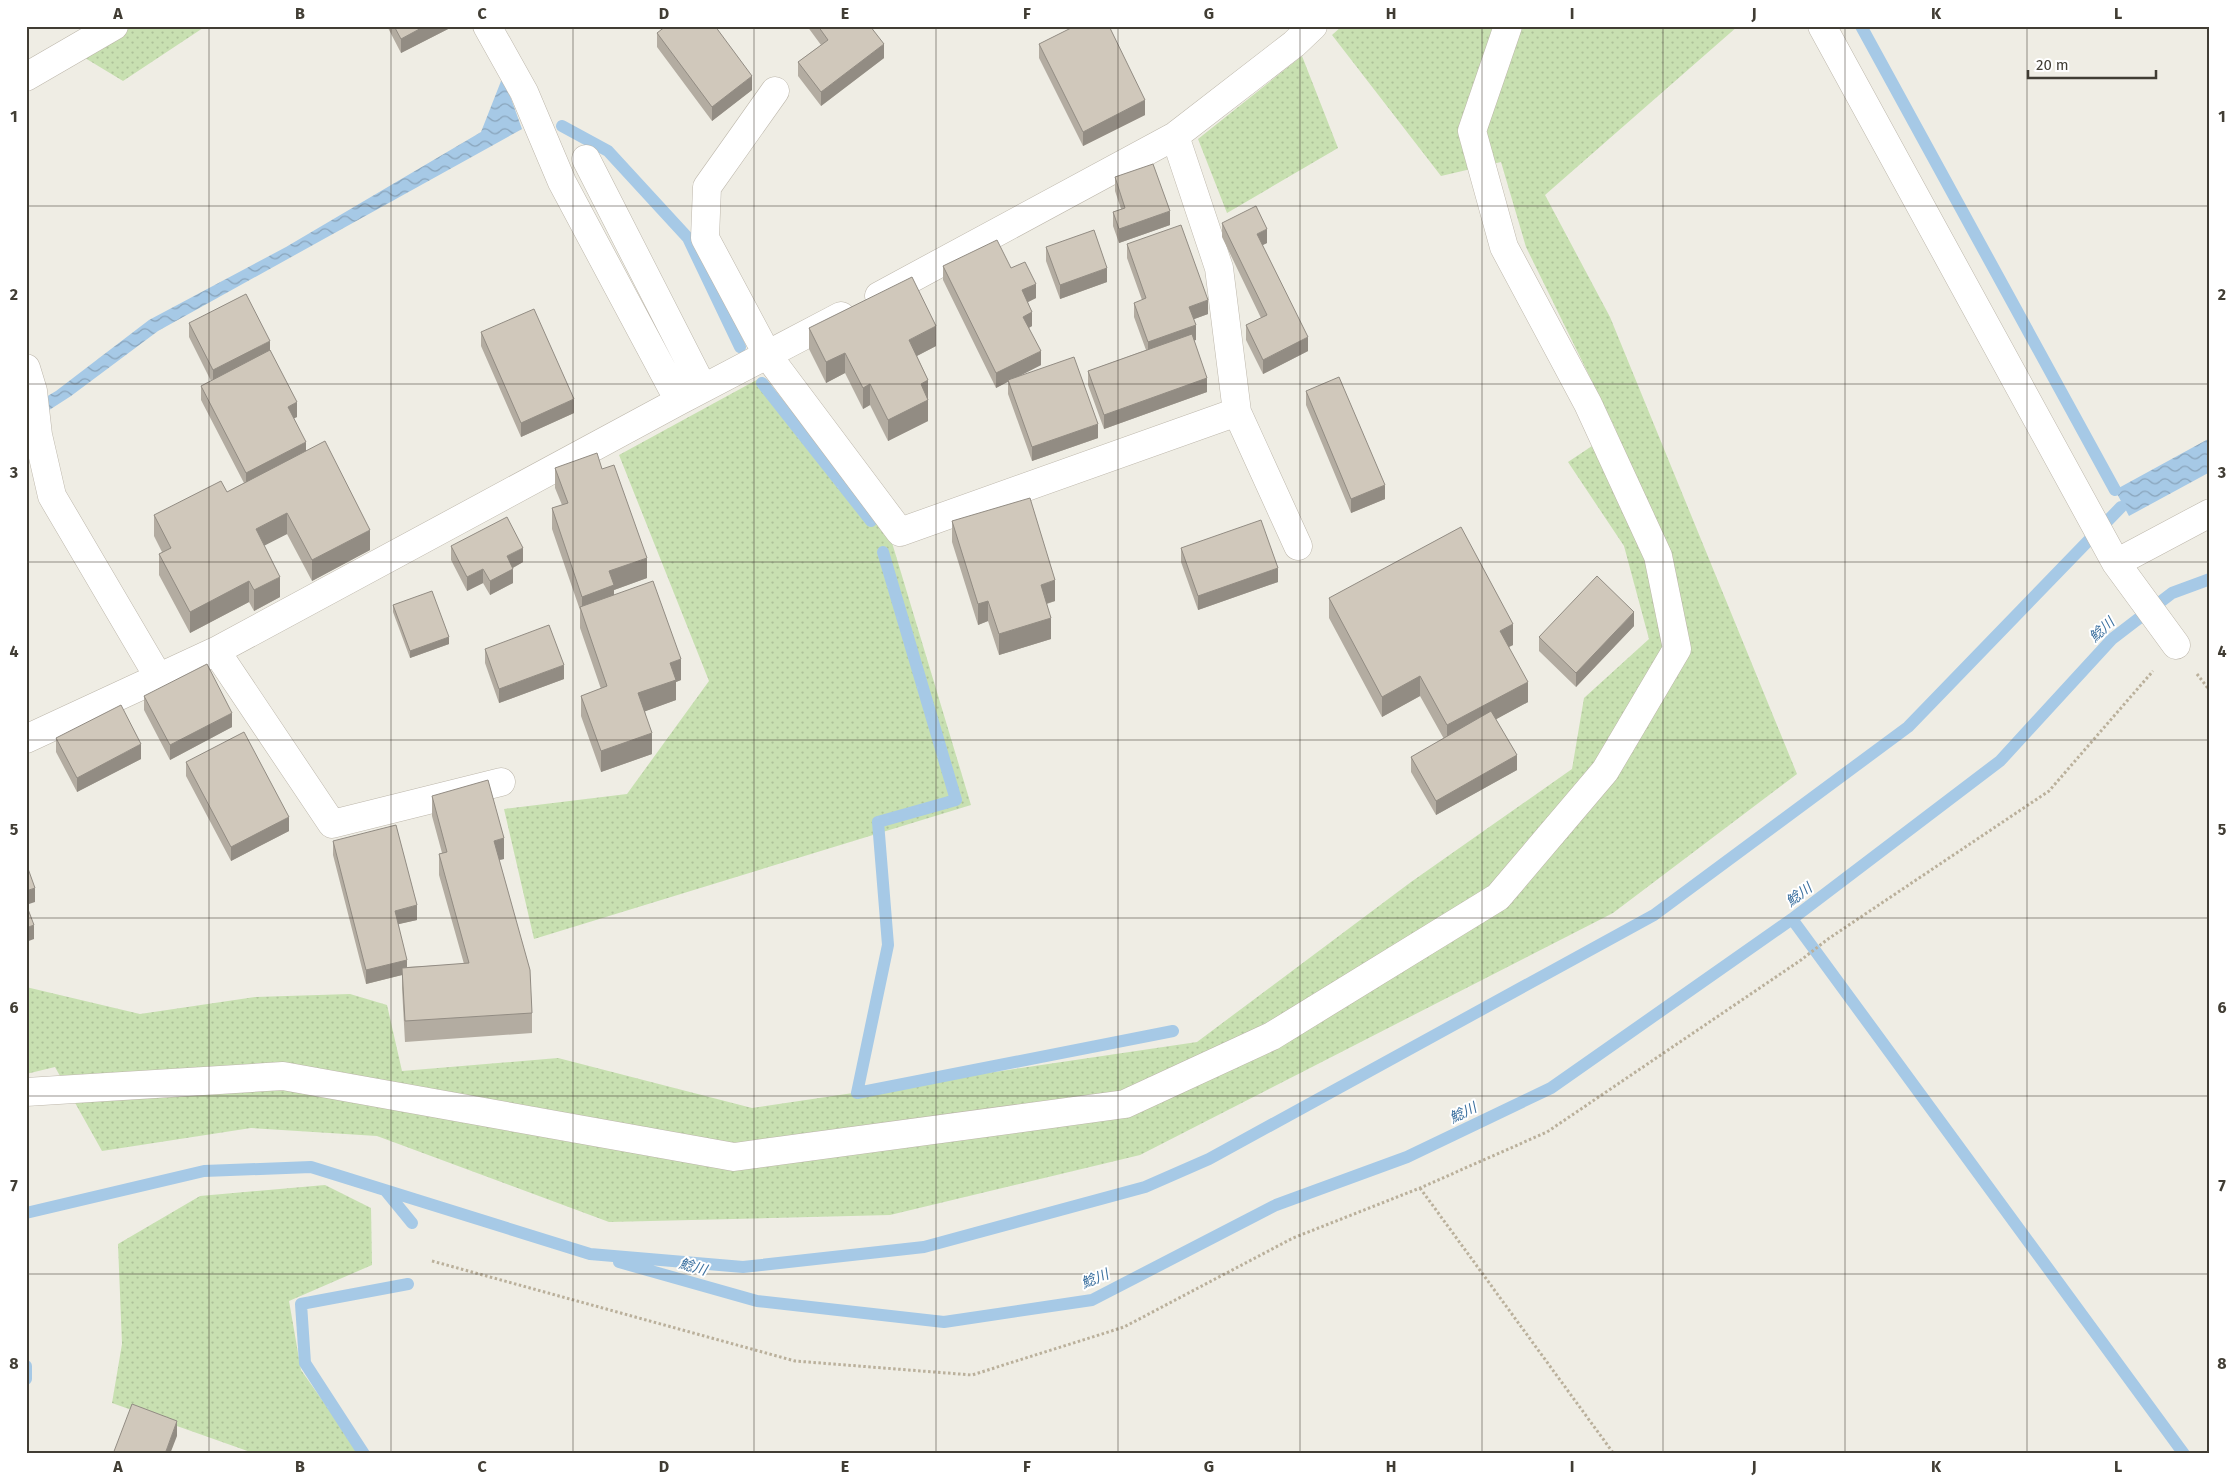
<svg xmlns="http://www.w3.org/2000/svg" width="2236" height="1480" font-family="'Fira Sans','Noto Sans JP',sans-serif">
  <defs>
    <pattern id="grass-dots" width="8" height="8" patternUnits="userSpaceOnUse" patternTransform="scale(1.25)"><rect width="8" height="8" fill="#c8e0b1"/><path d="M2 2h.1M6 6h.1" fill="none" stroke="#adc199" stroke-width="1.8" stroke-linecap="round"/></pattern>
    <pattern id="water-waves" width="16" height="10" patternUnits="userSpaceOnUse" patternTransform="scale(1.25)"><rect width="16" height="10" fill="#a6c9e6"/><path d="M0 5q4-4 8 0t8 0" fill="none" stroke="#89a4bb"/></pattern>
  </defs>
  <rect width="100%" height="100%" fill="#efede4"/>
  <path fill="url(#grass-dots)" d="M92,26H206L123,81L85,58Z
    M1342,26H1738L1545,195L1610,317L1797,774L1613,913L1140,1155L890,1215L609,1222L377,1136L251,1128L102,1151L55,1067L26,1074V987L140,1014L255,997L350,994L387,1005L402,1071L558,1058L752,1108L1197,1042L1411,882L1572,769L1584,698L1649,639L1624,546L1568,462L1616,430L1526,247L1501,162L1441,176L1332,35Z
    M1302,56L1338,148L1227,213L1198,139Z
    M762,377L890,536L971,805L534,939L504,809L627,794L709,681L619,455Z
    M325,1185L371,1208L372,1265L289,1301L301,1370L360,1454H256L112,1403L122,1344L118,1244L200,1196Z"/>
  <path fill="url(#water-waves)" d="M503,76L522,129L158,331L71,396L26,425V409L56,391L149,320L286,247L481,132Z
    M2210,438V472L2129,516L2115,490Z"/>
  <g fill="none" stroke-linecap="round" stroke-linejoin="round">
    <path stroke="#a6c9e6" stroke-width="12" d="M1861,26L2115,490
      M562,126L608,151L688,238L740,347
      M762,383L871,521
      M883,552L956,800L878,822L888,945L857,1093L1173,1031
      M1792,919L2184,1454
      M385,1190L412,1223
      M26,1213L204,1171L311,1167L590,1254L743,1267L924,1247L1145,1187L1209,1159L1654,915L1908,727L2121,507
      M619,1262L757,1301L944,1322L1092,1300L1276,1205L1407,1157L1551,1088L1792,919L2000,761L2112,639L2172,593L2210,579
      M26,1366V1379
      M364,1454L305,1363L301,1304L408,1284"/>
    <defs>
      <path id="minor" d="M487,26L524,92L562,182L679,401
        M1822,26L2116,563L2176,645
        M26,77L114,26
        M775,91L707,187L705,238L768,356L900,532L1237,412L1219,268L1175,136
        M586,159L703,388
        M879,296L1175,136L1294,44L1313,26
        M26,368L33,391L38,435L52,496L159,678
        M1237,412L1298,546
        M2116,563L2210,513
        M216,651L332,824L501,782
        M26,739L216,651L679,401L841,316
        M26,1092L283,1076L734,1157L1125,1104L1272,1036L1498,897L1605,771L1677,649L1658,556L1588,404L1504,247L1472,131L1508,26"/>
    </defs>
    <use href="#minor" stroke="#bdb7ab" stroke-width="29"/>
    <path stroke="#bab09b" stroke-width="3" stroke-dasharray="2.5 2.5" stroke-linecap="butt" d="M2197,674L2210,691
      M1420,1188L1614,1454
      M432,1261L795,1361L972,1375L1124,1327L1293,1238L1420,1188L1547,1132L1801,960L1828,939L2049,791L2153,671"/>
    <use href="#minor" stroke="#fff" stroke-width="28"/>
  </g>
  <path fill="#b3aca1" d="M387,26H452V27L401,53Z
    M807,26H870L884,58L821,106L798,76V62L821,45Z
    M657,33L752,90L712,121L657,47Z
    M1039,44L1145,115L1083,146L1039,58Z
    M1115,177L1170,225L1119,243L1113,226V212L1121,209L1115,191Z
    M1222,223L1267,243L1262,245L1308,351L1263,374L1246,340V325L1261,318L1222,237Z
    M1127,244L1208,314L1194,319L1196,340H1194L1207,392L1104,429L1088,385V371L1146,350L1134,317V303L1142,300L1127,258Z
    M1046,247L1107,282L1060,299L1046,261Z
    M943,266L1011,268L1036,298L1028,302L1032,326L1029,328L1041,365L1017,377L1098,438L1032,461L1008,394V381L996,388L943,280Z
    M189,323L270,350L297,417L294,418L306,451L370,550L312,581L287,534L264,545L280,597L254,611L249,602L190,633L159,575V554L162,552L154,536V515L227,492L244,483L201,400V386L211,381L189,337Z
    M809,328L936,346L917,356L928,380V421L888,441L870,405L863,409L845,373L826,383L809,349Z
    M481,332L574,413L521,437L481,346Z
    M1306,391L1385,499L1351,513L1306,405Z
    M555,468L602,469L647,578L614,590V595L681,680L676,682V700L645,711L652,754L601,772L581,716V696L601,689L580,628V610L552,529V508L562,505L555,488Z
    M952,521L1055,601L1047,604L1051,639L999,655L988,621L978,625L952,542Z
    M451,546L523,562L513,568V583L490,595L483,583L467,591L451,560Z
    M1181,548L1278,582L1198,610L1181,562Z
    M1329,598L1513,645L1509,647L1528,702L1496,719L1517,770L1436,815L1411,772V757L1444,739L1420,696L1382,717L1329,618Z
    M393,605L449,644L410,658L393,612Z
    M1634,626L1576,687L1539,651V637Z
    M485,649L564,679L499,703L485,663Z
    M144,696L232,727L170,760L144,710Z
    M56,738L141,759L77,792L56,752Z
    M186,762L289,831L231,861L186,776Z
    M432,796L504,859L499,860L532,1013V1033L405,1042L402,988V975L366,984L333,855V841L417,920L398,924L407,967L464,964L439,875V854L442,853L432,816Z"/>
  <path fill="#928c83" d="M425,26H452V27L401,53V39Z
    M884,44V58L821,106V92Z
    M752,76V90L712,121V107Z
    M1145,100V115L1083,146V132Z
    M1170,211V225L1119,243V229Z
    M1267,229V243L1257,248V234Z
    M1107,268V282L1060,299V285Z
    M1036,284V298L1022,305V290Z
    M1208,300V314L1189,321V307Z
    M1032,312V326L1023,331V317Z
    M1196,325V340L1148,356V342Z
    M936,326V346L909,360V340Z
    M1308,337V351L1263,374V360Z
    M270,341V355L213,384V370Z
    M1041,351V365L996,388V373Z
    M845,353V373L826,383V362Z
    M1207,378V392L1104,429V415Z
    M928,380V421L888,441V420L921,384Z
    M870,384V405L863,409V388Z
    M574,399V413L521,437V423Z
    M297,402V417L288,421V407Z
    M1098,424V438L1032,461V447Z
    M306,442V457L246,487V473Z
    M1385,485V499L1351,513V499Z
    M287,513V534L256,550V529Z
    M370,530V550L312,581V560Z
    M523,548V562L507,571V556Z
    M647,558V578L614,590V606L582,615V597L609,571Z
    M1278,568V582L1198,610V596Z
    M483,569V583L467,591V577Z
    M513,569V583L490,595V581Z
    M280,577V597L254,611V590Z
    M1055,580V601L1041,605V585Z
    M249,581V602L190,633V612Z
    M988,601V621L978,625V604Z
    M1634,612V626L1576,687V673Z
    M1051,618V639L999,655V634Z
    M1513,624V645L1500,651V631Z
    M449,637V644L410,658V651Z
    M681,659V680L676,682V700L638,714V693L670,663Z
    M564,665V679L499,703V689Z
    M1420,676V696L1382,717V697Z
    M1528,682V702L1447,746V725Z
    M232,713V727L170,760V745Z
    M652,733V754L601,772V751Z
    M141,744V759L77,792V778Z
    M1517,755V770L1436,815V801Z
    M289,817V831L231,861V847Z
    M504,838V859L494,861V841Z
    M35,888V902L26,905V891Z
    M417,905V920L395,925V911Z
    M34,925V939L26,942V928Z
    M407,960V974L402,968V975L366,984V970Z
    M177,1421V1436L170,1454H165Z"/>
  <path fill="#d0c8bb" stroke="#928c83" d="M394,26H425L401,39Z
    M666,26H715L752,76L712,107L657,33Z
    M818,26H870L884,44L821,92L798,62L828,40Z
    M1075,26H1109L1145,100L1083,132L1039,44Z
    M1153,164L1170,211L1119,229L1113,212L1125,208L1115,177Z
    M1256,206L1267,229L1257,234L1308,337L1263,360L1246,325L1267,315L1222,223Z
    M1181,225L1208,300L1189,307L1196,325L1148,342L1134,303L1146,298L1127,244Z
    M1094,230L1107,268L1060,285L1046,247Z
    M997,240L1011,268L1025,262L1036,284L1022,290L1032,312L1023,317L1041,351L996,373L943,266Z
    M912,277L936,326L909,340L928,380L921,384L928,400L888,420L870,384L863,388L845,353L826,362L809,328Z
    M246,294L270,341L213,370L189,323Z
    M534,309L574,399L521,423L481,332Z
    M1192,334L1207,378L1104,415L1088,371Z
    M270,350L297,402L288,407L306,442L246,473L201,386Z
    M1074,357L1098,424L1032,447L1008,380Z
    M1339,377L1385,485L1351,499L1306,391Z
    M325,441L370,530L312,560L287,513L256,529L280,577L254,590L249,581L190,612L159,554L171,548L154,515L221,481L227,492Z
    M597,453L602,469L614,465L647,558L609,571L614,585L582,597L552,508L568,503L555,468Z
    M1030,498L1055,580L1041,585L1051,618L999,634L988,601L978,604L952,521Z
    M507,517L523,548L507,556L513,569L490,581L483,569L467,577L451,546Z
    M1261,520L1278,568L1198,596L1181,548Z
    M1461,527L1513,624L1500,631L1528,682L1447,725L1420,676L1382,697L1329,598Z
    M1597,576L1634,612L1576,673L1539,637Z
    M653,581L681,659L670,663L676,680L638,693L652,733L601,751L581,696L607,686L580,607Z
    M432,591L449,637L410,651L393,605Z
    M549,625L564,665L499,689L485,649Z
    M207,664L232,713L170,745L144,696Z
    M121,705L141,744L77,778L56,738Z
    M1491,711L1517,755L1436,801L1411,757Z
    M244,732L289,817L231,847L186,762Z
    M488,780L504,838L494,841L530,970L532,1013L405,1021L402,968L469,963L439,854L447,852L432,796Z
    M396,825L417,905L395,911L407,960L366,970L333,841Z
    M26,863L35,888L26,891Z
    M26,904L34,925L26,928Z
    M132,1404L177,1421L165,1454H113Z"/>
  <path fill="none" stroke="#413d34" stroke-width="1" stroke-opacity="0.55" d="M209,26V1454M391,26V1454M573,26V1454M754,26V1454M936,26V1454M1118,26V1454M1300,26V1454M1482,26V1454M1663,26V1454M1845,26V1454M2027,26V1454M26,206H2210M26,384H2210M26,562H2210M26,740H2210M26,918H2210M26,1096H2210M26,1274H2210"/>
  <g text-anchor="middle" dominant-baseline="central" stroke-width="4" stroke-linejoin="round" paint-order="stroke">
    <g font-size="14" font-style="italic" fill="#3b709f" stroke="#fff">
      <text transform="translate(2102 630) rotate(-43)">鯰川</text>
      <text transform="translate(1799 895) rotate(-37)">鯰川</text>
      <text transform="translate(1463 1113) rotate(-26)">鯰川</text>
      <text transform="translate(693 1267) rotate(16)">鯰川</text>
      <text transform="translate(1095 1279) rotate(-23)">鯰川</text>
    </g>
  </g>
  <rect width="2236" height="1480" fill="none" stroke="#ffffff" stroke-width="55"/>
  <path d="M2028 70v8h128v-8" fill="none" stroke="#413d34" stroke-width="2.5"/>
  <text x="2036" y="70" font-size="15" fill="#413d34" stroke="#ffffff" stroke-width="4" paint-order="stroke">20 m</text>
  <rect x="28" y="28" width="2180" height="1424" fill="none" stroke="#413d34" stroke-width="2"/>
  <g font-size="16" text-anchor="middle" font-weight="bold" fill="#413d34">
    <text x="118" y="19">A</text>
    <text x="300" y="19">B</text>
    <text x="482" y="19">C</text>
    <text x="664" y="19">D</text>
    <text x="845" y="19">E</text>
    <text x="1027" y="19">F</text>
    <text x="1209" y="19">G</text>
    <text x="1391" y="19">H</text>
    <text x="1572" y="19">I</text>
    <text x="1754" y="19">J</text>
    <text x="1936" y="19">K</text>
    <text x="2118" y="19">L</text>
    <text x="14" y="122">1</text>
    <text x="2222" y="122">1</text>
    <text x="14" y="300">2</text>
    <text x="2222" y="300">2</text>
    <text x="14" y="478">3</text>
    <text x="2222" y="478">3</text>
    <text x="14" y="657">4</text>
    <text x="2222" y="657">4</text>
    <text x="14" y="835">5</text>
    <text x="2222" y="835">5</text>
    <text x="14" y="1013">6</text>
    <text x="2222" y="1013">6</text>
    <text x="14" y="1191">7</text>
    <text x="2222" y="1191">7</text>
    <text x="14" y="1369">8</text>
    <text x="2222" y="1369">8</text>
    <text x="118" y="1472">A</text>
    <text x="300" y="1472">B</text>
    <text x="482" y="1472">C</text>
    <text x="664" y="1472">D</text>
    <text x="845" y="1472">E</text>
    <text x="1027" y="1472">F</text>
    <text x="1209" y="1472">G</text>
    <text x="1391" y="1472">H</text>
    <text x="1572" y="1472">I</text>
    <text x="1754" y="1472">J</text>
    <text x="1936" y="1472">K</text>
    <text x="2118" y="1472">L</text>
  </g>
</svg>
